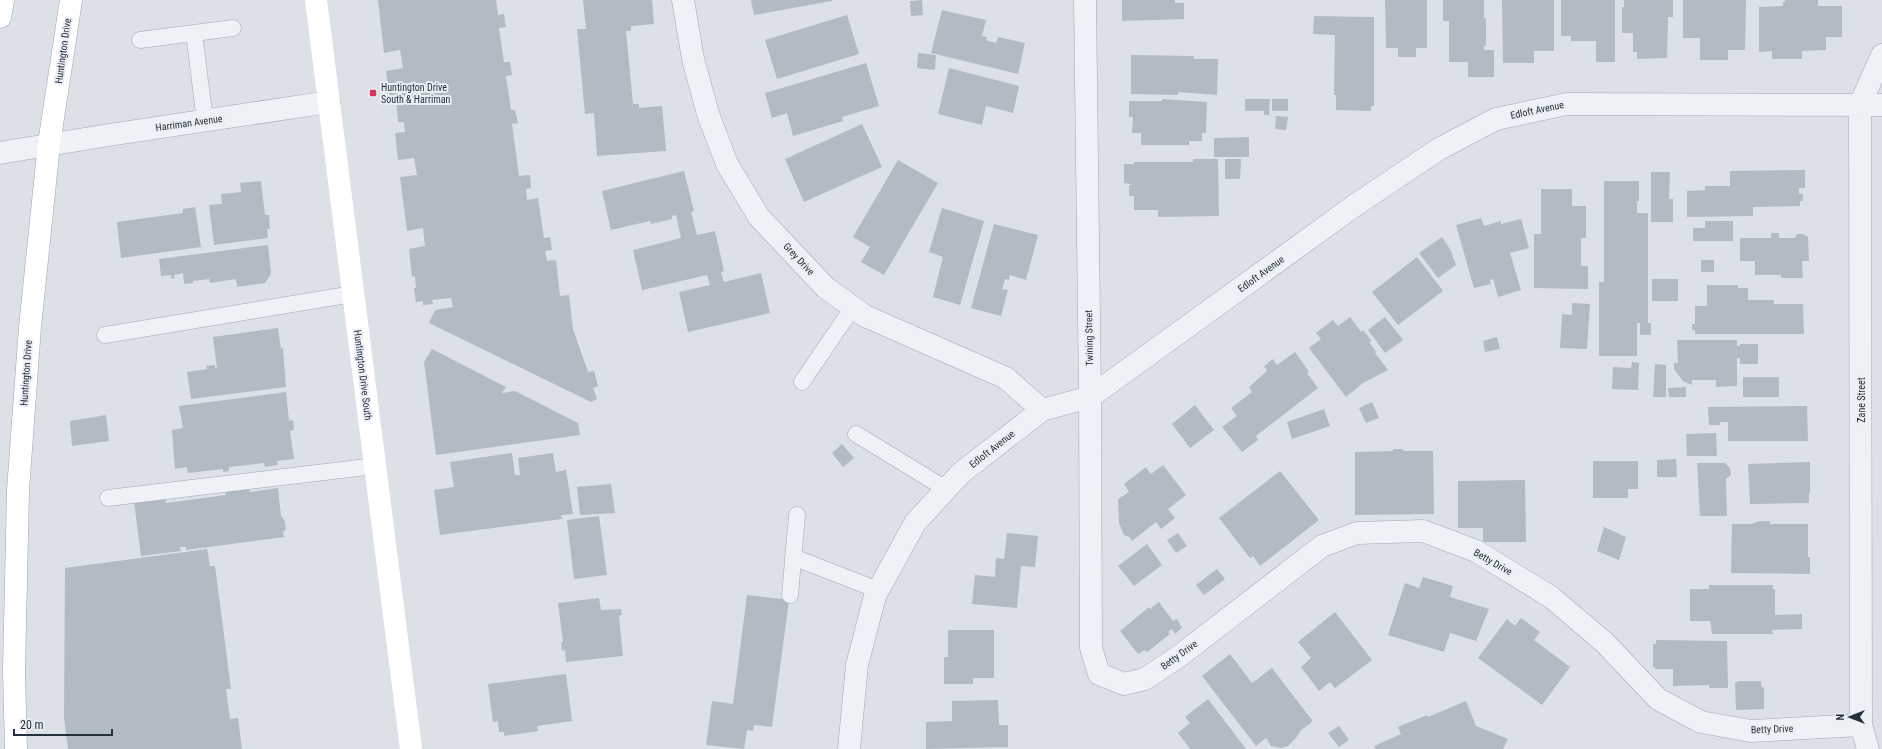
<svg xmlns="http://www.w3.org/2000/svg" width="1882" height="749" font-family="'Roboto Condensed',sans-serif">
  <rect width="100%" height="100%" fill="#dbe1e7"/>
  <path fill="#b2bac4" d="M378,0H496L498,15L504,14L506,27L499,28L504,62H510L512,75L506,76L511,110H515L518,123L512,124L519,176L530,175L531,188L526,189L527,200L538,198L544,238L550,237L552,250L545,251L547,261L556,260L560,296L569,295L573,329L588,372L594,371L598,386L593,388L597,399L591,402L429,323L435,310L453,307L451,298L432,300L433,304L423,305V301L416,302L414,288H416L415,276L412,277L409,249L425,246L423,228L407,231L400,177L417,175L414,158L398,160L395,133L405,132L404,122H398L396,97L390,98L386,71L403,68L400,50L384,53Z
    M583,0H652L654,24L631,26V31H626L633,104H639V108L662,106L666,151L597,156L594,113L585,114L577,29H586Z
    M751,0H832V1L754,15Z
    M922,0L923,15L911,16L910,1Z
    M1122,0H1175V3H1184V19L1122,21Z
    M1385,0H1427V48H1416V57H1398V48H1386Z
    M1443,0H1484V18H1486V46H1484V50H1494V77H1468V62H1449V21H1443Z
    M1502,0H1554V51H1534V63H1503Z
    M1561,0H1615V62H1596V41H1571V36H1561Z
    M1624,0H1673V17H1668L1667,58L1637,59V52H1633V33H1622V7H1624Z
    M1683,0H1746L1745,50H1728V60H1700V38H1683Z
    M1785,0H1818V6H1842V37H1826V50L1802,51V59H1772V51L1759,52V7L1783,6V2H1785Z
    M942,10L986,20L982,36L987,37L986,40L996,43L998,37L1025,43L1018,74L931,53Z
    M847,15L859,54L777,79L765,40Z
    M1314,16L1374,17V106H1371V111L1336,110V95H1334L1335,35L1313,34Z
    M918,53L936,55L935,70L917,68Z
    M1131,55L1194,56V59H1218L1217,95L1178,92V95L1131,94Z
    M866,63L879,106L842,117L843,121L793,136L787,113L772,118L765,93Z
    M949,68L1019,86L1013,113L986,106L982,125L938,114Z
    M1162,99L1207,102L1206,133H1202V141H1189V145H1141V133H1132L1133,117H1129V101H1162Z
    M1245,99H1270L1269,115H1264V111H1245Z
    M1272,99H1288V111H1272Z
    M1276,116L1288,117L1286,130L1275,129Z
    M862,124L882,167L804,202L785,159Z
    M1249,137V157H1214V138Z
    M1193,159H1218L1219,216L1158,217V210H1134V196H1129V185H1134L1124,183V164H1134V162H1193Z
    M1225,159H1241L1240,179H1225Z
    M898,160L938,183L884,275L861,262L870,247L853,237Z
    M1805,170V188H1799V194H1803V201H1800V206L1753,207V216L1687,217V191L1705,190V186H1730V171Z
    M684,171L694,211L691,212L697,235L715,231L724,271L721,272L724,282L761,273L770,313L688,332L679,292L710,285L707,275L642,290L633,250L681,238L676,215L672,216V219L651,224L650,221L611,230L602,191Z
    M1651,172H1670L1669,199H1673V222H1651Z
    M261,181L265,215H269L270,229H267L268,238L214,245L209,205L222,204L221,194L241,192L240,183Z
    M1604,181H1639V201H1637V213H1648V323H1651V335H1640V323H1637V356H1599V282H1604Z
    M1541,189H1572V206H1586V238H1581V266H1588V289L1534,288V234H1541Z
    M195,207L201,247L121,258L117,222L183,213V209Z
    M942,208L984,221L960,305L933,297L943,257L929,252Z
    M1481,218L1484,226L1501,221V224L1521,219L1529,248L1510,253L1521,290L1498,297L1493,279L1490,280L1491,284L1474,288L1456,225Z
    M1705,221H1733V241H1693V228H1705Z
    M994,224L1038,235L1026,280L1010,275L1009,280L1005,279L1002,289L1008,290L1001,316L971,308Z
    M1771,233H1779V238H1795L1797,234H1803L1808,237L1809,261H1802L1803,278H1781V275H1755V261H1740V238H1771Z
    M1442,237L1451,251L1456,265L1438,278L1419,253Z
    M268,245L271,274L265,283L237,287L236,279L210,283L209,279L193,281V283L184,284L183,273L174,275L175,278L171,279V275L161,276L159,259Z
    M1417,257L1443,291L1398,325L1372,292Z
    M1701,260H1714V272H1701Z
    M1652,279H1678V301H1652Z
    M1707,285H1738V288H1748V300H1774V304H1803L1804,334H1695V330H1692V324H1695V306H1707Z
    M1572,303L1590,304L1587,349L1560,348L1562,314L1572,315Z
    M1350,317L1361,332L1363,330L1372,341L1369,342L1376,352L1375,353L1388,370L1363,383L1346,397L1309,348L1321,339L1316,333L1333,320L1338,326Z
    M1385,317L1403,340L1385,353L1368,330Z
    M278,328L281,349L283,348L286,387L191,399L187,372L207,369L206,366L215,365V368H217L213,337Z
    M1497,337L1500,349L1485,352L1483,341Z
    M1677,340H1737V346H1740V344H1758V364H1740V358H1737V386L1716,387V380H1692V385L1683,381L1674,369V363H1678Z
    M432,349L506,387L502,393L515,391L578,423L580,435L436,455L424,362Z
    M1295,352L1309,372L1307,373L1318,388L1256,436L1258,440L1242,452L1222,427L1237,416L1231,408L1252,392L1249,387L1267,371L1264,366L1273,359L1277,365Z
    M1632,362L1639,363L1638,390L1612,389L1613,367L1631,368Z
    M1655,364L1666,365V397H1653Z
    M1743,377H1779V397H1743Z
    M1686,387V397H1669L1668,388Z
    M286,392L289,421L293,420L294,430L290,431L294,459L277,461L278,465L265,467L264,463L229,467V471L223,472V469L188,473L187,467L175,469L172,430L183,428L179,406Z
    M1372,402L1379,418L1366,423L1359,408Z
    M1195,405L1214,430L1190,448L1172,424Z
    M1807,406L1808,441H1728V422H1720V425H1709L1708,407Z
    M1324,409L1330,426L1292,439L1287,422Z
    M106,415L109,441L72,446L70,421Z
    M1716,433L1717,456H1687L1686,434Z
    M842,444L854,458L843,467L832,453Z
    M1393,449H1403V451H1433L1434,514L1355,515V452L1393,451Z
    M512,453L515,475H520L518,458L553,453L556,472L566,470L573,514L561,515L562,519L440,535L434,490L454,487L450,462Z
    M1676,459L1677,477H1657V460Z
    M1593,461H1638V489H1628V498H1593Z
    M1810,462V493H1809V503L1750,504L1748,464Z
    M1697,463H1725L1730,468L1731,475L1726,479L1727,516H1700Z
    M1163,465L1186,495L1168,509L1175,518L1161,529L1156,522L1132,541L1129,537L1124,535L1119,523L1118,499L1129,492L1124,484L1146,467L1151,474Z
    M1280,471L1319,520L1260,566L1253,556L1250,558L1219,518Z
    M1525,480L1526,542H1483V528H1458V481Z
    M611,484L615,513L580,515L577,487Z
    M249,486L250,492L278,488L281,516L284,519L286,529L283,532L284,537L186,550V547H180L181,551L141,556L134,501L165,496L166,503L226,495L225,489Z
    M599,516L607,575L574,579L567,520Z
    M1760,521H1770V524H1808V557H1810V574L1731,573L1732,524H1751Z
    M1604,527L1626,537L1619,560L1597,551Z
    M1007,533L1038,536L1035,567L1021,566L1017,608L972,604L975,575L995,577L996,558L1004,559Z
    M1178,533L1187,546L1176,553L1167,540Z
    M1147,544L1162,565L1134,586L1118,566Z
    M207,549L210,566H215L231,689H226L230,719L238,718L242,749H68L64,717L65,568Z
    M1217,569L1225,579L1204,595L1196,585Z
    M1423,577L1453,586L1450,597L1489,609L1476,641L1450,633L1444,652L1388,635L1405,583L1419,588Z
    M1709,585H1773V589H1775V615L1802,614V629L1772,630L1773,634H1712L1710,621H1690V589H1709Z
    M747,595L789,600L772,727L754,725L753,731L747,730L744,749L706,745L712,701L733,704Z
    M599,598L601,610L621,609L622,615L619,616L623,656L566,662L565,650L562,651L561,642H563L558,603Z
    M1159,602L1173,621L1177,619L1182,628L1175,634L1172,629L1168,632L1170,634L1147,652L1145,650L1138,654L1120,631L1149,607L1150,609Z
    M1335,612L1372,660L1335,688L1330,682L1319,691L1301,667L1311,658L1298,642Z
    M1521,618L1540,632L1534,640L1570,667L1542,705L1478,658L1507,619L1515,626Z
    M948,630H994V678H973V684H944V657H948Z
    M1656,640L1727,641L1728,688H1709V685L1673,686V669H1655V667H1653V644H1656Z
    M1230,654L1252,683L1272,668L1312,720L1311,723L1301,730L1296,738L1288,746L1281,748L1271,746L1266,738L1256,746L1202,676Z
    M566,674L572,721L537,726L538,731L504,736V732H499L498,721L493,722L488,684Z
    M1739,681H1761V686L1764,688V709L1736,710L1735,683Z
    M1208,699L1246,749H1190L1178,733L1190,723L1185,717Z
    M998,700L999,725H1008V747L926,749V722L952,721V701Z
    M1466,701L1476,726L1508,739L1503,749H1376L1374,746L1401,734L1398,727L1427,715L1428,717Z
    M1339,726L1349,740L1339,747L1328,733Z"/>
  <g fill="none" stroke-linecap="round" stroke-linejoin="round">
    <defs>
      <path id="lane" d="M194,33L205,121
        M140,40L233,28
        M105,335L353,294
        M802,382L853,307
        M856,434L946,489
        M108,498L375,466
        M793,557L878,590
        M790,595L797,515"/>
      <path id="street" d="M683,0L693,59L708,114L727,164L759,217L826,288L865,316L1006,378L1042,410
        M1085,0L1090,397L1091,648L1099,674L1124,684L1145,679L1178,657L1322,546L1357,533L1423,531L1476,551L1551,597L1605,643L1658,699L1701,722L1751,731L1861,725
        M0,153L109,135L329,102
        M849,749L857,665L875,596L915,523L961,473L1042,410L1090,397L1354,206L1439,149L1496,119L1567,104L1882,105
        M1868,749L1861,725L1860,105L1882,55"/>
      <path id="primary" d="M0,17L3,0
        M16,749L14,671L18,490L30,327L49,144L71,0"/>
    </defs>
    <use href="#lane" stroke="#a1a8b1" stroke-width="17"/>
    <use href="#street" stroke="#a1a8b1" stroke-width="23"/>
    <use href="#primary" stroke="#9aa6b3" stroke-width="23"/>
    <use href="#lane" stroke="#eef1f5" stroke-width="16"/>
    <use href="#street" stroke="#eef1f5" stroke-width="22"/>
    <path stroke="#fff" stroke-width="22" d="M316,0L411,749"/>
    <use href="#primary" stroke="#fff" stroke-width="22"/>
  </g>
  <rect fill="#d5375b" stroke="#ebeff5" stroke-width="1.5" x="369" y="89" width="8" height="8" rx="2"/>
  <g text-anchor="middle" dominant-baseline="central" stroke-width="4" stroke-linejoin="round" paint-order="stroke">
    <g font-size="10" fill="#25303e" stroke="#ebeff5">
      <text transform="translate(63 51) rotate(-82)">Huntington Drive</text>
      <text transform="translate(1537 110) rotate(-12)">Edloft Avenue</text>
      <text transform="translate(189 123) rotate(-8)">Harriman Avenue</text>
      <text transform="translate(799 259) rotate(47)">Grey Drive</text>
      <text transform="translate(1261 274) rotate(-36)">Edloft Avenue</text>
      <text transform="translate(1089 338) rotate(-91)">Twining Street</text>
      <text transform="translate(26 373) rotate(-86)">Huntington Drive</text>
      <text transform="translate(363 375) rotate(83)">Huntington Drive South</text>
      <text transform="translate(1861 400) rotate(-90)">Zane Street</text>
      <text transform="translate(992 449) rotate(-38)">Edloft Avenue</text>
      <text transform="translate(1493 562) rotate(30)">Betty Drive</text>
      <text transform="translate(1179 655) rotate(-36)">Betty Drive</text>
      <text transform="translate(1772 729) rotate(-2)">Betty Drive</text>
    </g>
    <g font-size="10" fill="#25303e" stroke="#ebeff5" text-anchor="start">
      <text x="381" y="87">Huntington Drive<tspan x="381" dy="12">South &amp; Harriman</tspan></text>
    </g>
  </g>
  <g transform="translate(1850 717) rotate(270)" stroke="#ebeff5" stroke-width="3" paint-order="stroke">
  <path d="M0-3L7 15L0 10L-7 15Z" fill="#25303e"/>
  <text y="-6" font-size="11" font-weight="bold" text-anchor="middle" fill="#25303e">N</text>
  </g>
  <path d="M14 729v6h98v-6" fill="none" stroke="#25303e" stroke-width="2"/>
  <text x="20" y="729" font-size="12" fill="#25303e" stroke="#ebeff5" stroke-width="3" paint-order="stroke">20 m</text>
</svg>
